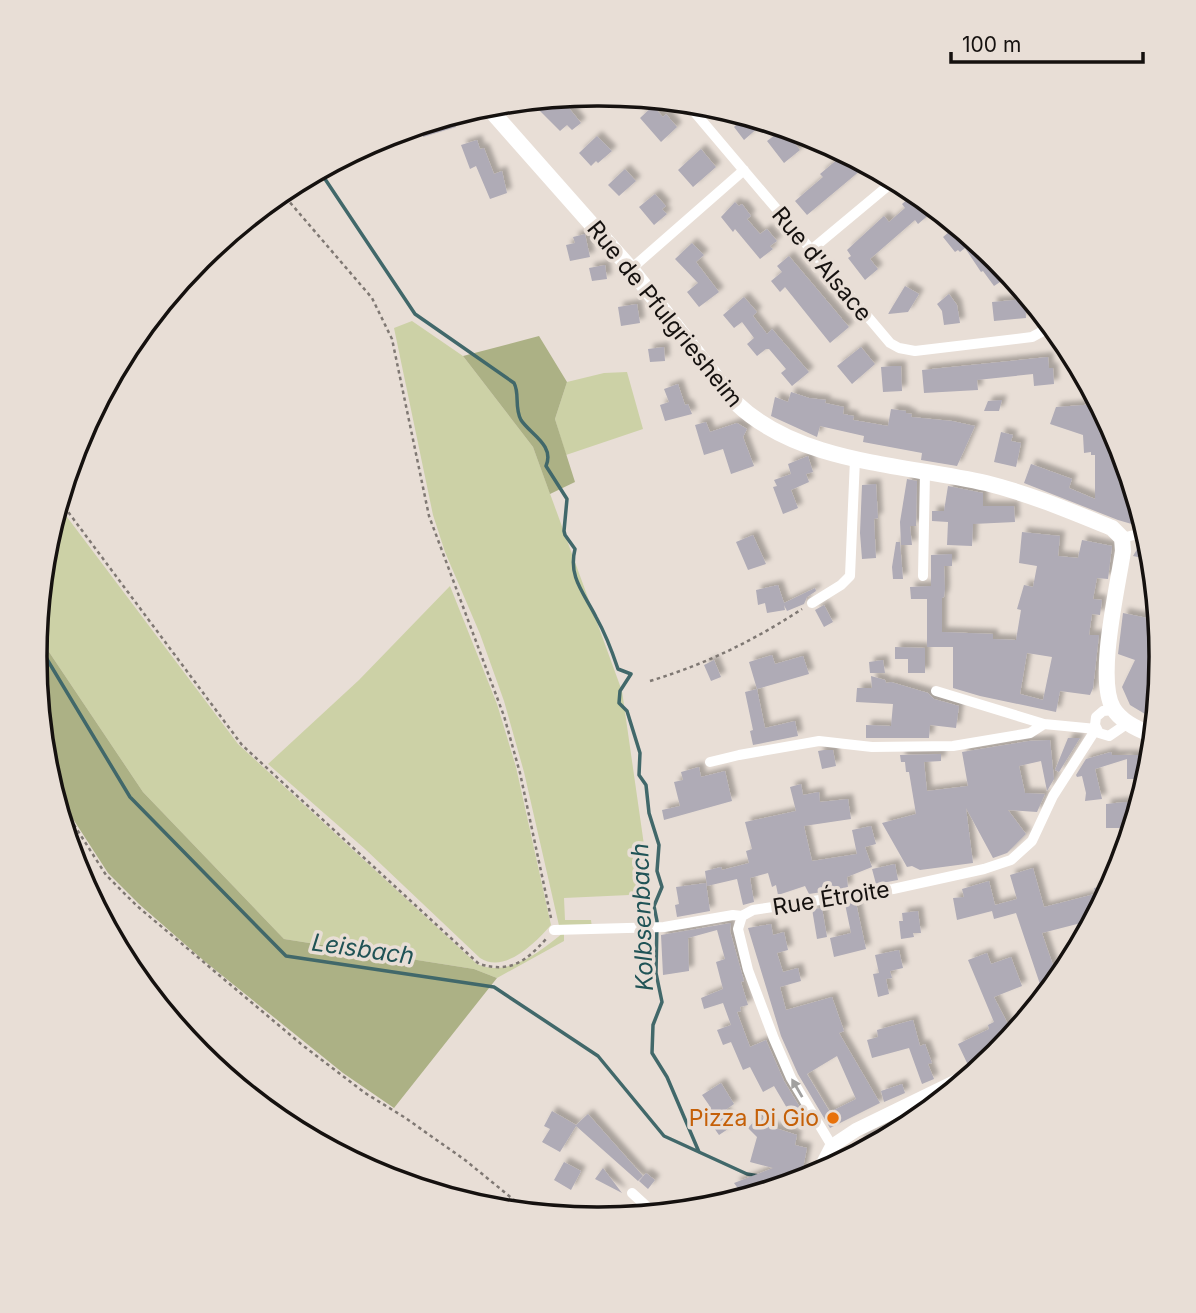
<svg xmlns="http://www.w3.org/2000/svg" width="1196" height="1313" font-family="Inter,sans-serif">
  <defs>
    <filter id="shadow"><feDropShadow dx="5" dy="-5" stdDeviation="2" flood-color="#0004"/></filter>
  </defs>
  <rect width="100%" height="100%" fill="#e8ded6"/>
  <path fill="#ccd1a6" d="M412,321L463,356L533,447L622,691L651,894L564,898L565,920H591L592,928L560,930L524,772L504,701L480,634L445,552L433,515L394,328Z
    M627,372L643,429L566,455L555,419L567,382L604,373Z
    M58,505L238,744L477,964C508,978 541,951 564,932V941L497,978L474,969L284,939L143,792L37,634L46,546Z
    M450,586L497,704L516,767L551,925C535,943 505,974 480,958L365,849L268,764L359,680Z"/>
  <path fill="#acb185" d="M539,336L567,382L555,419L575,482L550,494L533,447L463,356Z
    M37,634L143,792L284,939L474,969L497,978L394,1108L343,1073L203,960L139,904L108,873L51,785L46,766L35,656Z"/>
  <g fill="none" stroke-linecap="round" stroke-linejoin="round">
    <path stroke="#41686a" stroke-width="3.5" d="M319,170L415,314L514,383C520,394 514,407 521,420C530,434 555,445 546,466L567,499L564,531L565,535L575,549C568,577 584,593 596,617C605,633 612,651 618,669L631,674L620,691L619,703L627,711L640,753L639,775L646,785L649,813L659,845L657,871L662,887L654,906L657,921L656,973L662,1002L653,1025L652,1053L667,1077L699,1152
      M36,641L130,797L286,956L494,987L598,1056L664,1136L747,1174L759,1176"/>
  </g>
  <path fill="#afabb6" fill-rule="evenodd" filter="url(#shadow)" d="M560,97L581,123L572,130L567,125L560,131L529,100Z
    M653,106L663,117L666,114L677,127L661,142L640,118Z
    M737,113L754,118L760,126L744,140L734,127L736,125L731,119Z
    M452,115L456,127L423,137L419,125Z
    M783,129L800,150L784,163L767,141Z
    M597,136L612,151L598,163L596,161L591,166L579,153Z
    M477,140L480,149L484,148L494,174L502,171L507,193L490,199L476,166L470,169L461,145Z
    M701,149L716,167L693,187L678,170Z
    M845,153L867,165L807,215L795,201L823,177L820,174Z
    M625,169L636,181L619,196L608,185Z
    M915,193L931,213L918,224L915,220L870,259L878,269L865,280L848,258L851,256L847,250L884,216L889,222L905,208L902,204Z
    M655,194L666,206L662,209L667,214L654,225L639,207Z
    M735,202L739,206L742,204L751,216L747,219L760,234L767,229L777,241L770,246L773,249L760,259L735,229L733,232L721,217Z
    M956,226L996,259L1001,265L998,267L1006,278L994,286L983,271L981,272L965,248L960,252L958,250L955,252L943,237Z
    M585,234L590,257L570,261L566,245L575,243L573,237Z
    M692,243L704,255L696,262L719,292L699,307L687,292L698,283L675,259Z
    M789,256L849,327L830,343L785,287L780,292L771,281L782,272L777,266Z
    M605,265L607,279L592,281L589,268Z
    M905,286L919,294L908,312L888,314Z
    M949,294L957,305L960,323L944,325L942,311L937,304Z
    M744,297L757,312L753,316L767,334L772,329L809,372L792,386L781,373L786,369L769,349H766L757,356L747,344L754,338L742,322L734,328L723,315Z
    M1025,299L1026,318L994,321L992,302Z
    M637,304L640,323L621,326L618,307Z
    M664,347L665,361L650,362L648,349Z
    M861,347L875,364L852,384L837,366Z
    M1048,357L1049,368H1053L1054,384L1034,386L1033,374L977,380L978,390L924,393L922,370Z
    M893,366H901L902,391L883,392L881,367Z
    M678,384L685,405L688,404L692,414L665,421L660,405L669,402L664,389Z
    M791,392L809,398L826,400L825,403L844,407L843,414L854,416L853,420L888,426L891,409L906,411V413L912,414L911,417L952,421L975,426L957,466L921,460L922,453L863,442L864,436L820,426L817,437L771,416L775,397L788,402Z
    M1002,400L999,411H984L988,401Z
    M1098,404L1118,441L1143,524L1135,525L1118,520L1024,483L1031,464L1072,479L1069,488L1095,499V455H1091V452L1084,453L1083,435L1050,424L1056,407Z
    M706,422L710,432L737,423L747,429L743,437L754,466L731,474L723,449L704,455L695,425Z
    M1001,432L1013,435L1011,441L1021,443L1016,467L994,462Z
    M808,456L813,472L806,474L809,482L791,490L798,508L783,514L773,487L777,486L774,480L791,474L788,464Z
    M907,479L917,481L916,526H910L912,545H901L900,522Z
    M876,484L878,518L874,519L876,558L862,559L860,533L862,485Z
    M948,486L983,493V506H1014L1015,522L973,524L972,546L947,545L948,522L932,521V511H944Z
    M1022,532L1060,536L1058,556L1078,558L1082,540L1112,546L1108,579L1097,578L1093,599L1102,600L1100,615L1092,614L1089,635H1099L1093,688L1090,695L1060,691L1056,712L980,696L953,688V647H927V599H911L910,587L931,586V555L952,554V566H944L945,589L944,597L942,598V632L993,634V639L1016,640L1021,610L1017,609L1024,585L1033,587L1037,566L1019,563ZM1027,653L1052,657L1043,700L1020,694Z
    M753,535L766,564L748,570L736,542Z
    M896,542H900L903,579H893L892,567Z
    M1139,546L1150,549L1152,560L1133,556Z
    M778,585L784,603L815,588L816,591L807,597L804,604L787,611L784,605L785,610L767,613L765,603L758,605L756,590Z
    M824,605L833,622L824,627L815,610Z
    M1123,613L1157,620L1161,657L1155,720L1130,705L1122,687L1135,660L1118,654Z
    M895,647L925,648V673H908V659H895Z
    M772,655L775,664L803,656L809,674L757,689L749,662Z
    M714,660L721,677L711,681L704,665Z
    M883,660L885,673H870L869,662Z
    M871,676L885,680L886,683L891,682L928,693L934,699L959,706L956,728L930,725L929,738H866V725L891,726L893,704L856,702L857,688H872Z
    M757,689L765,728L795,721L798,736L753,745L750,731L753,730L745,692Z
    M1068,738H1080L1059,772L1055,770Z
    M1050,740L1054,779L1047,791L1041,761L1019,766L1025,793L1045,794L1037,812L1008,810L1026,834L1007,853L993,858L966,808L973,863L920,870L912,866L907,867L882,823L916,814L909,772H906L905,762H901L900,755L941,754V761L924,762L927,791L968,786L962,752L1029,741Z
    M824,750H833L836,766L822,769L818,751Z
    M1111,752L1112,755H1151L1146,779H1127V759L1095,769L1102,799L1085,801L1086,793L1082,776L1077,777L1076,775L1086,759Z
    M699,767L701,777L725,771L732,801L664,820L662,810L680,806L674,782L683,780L681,772Z
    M801,784L803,795L819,792L820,802L848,799L851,819L804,826L812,861L857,854L852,830L871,826L876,844L865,847L872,867L847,877L848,888L809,894L805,886L778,895L776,885L772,887L768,873L750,878L754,902L743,905L737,879L707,886L705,871L721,867L722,870L749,863L746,851L752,849L745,822L796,811L790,787Z
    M1125,802L1139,803L1132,828H1106V804Z
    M895,864L898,880L876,884L872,869Z
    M1033,868L1044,907L1095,894L1094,888L1111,885L1085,935L1081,923L1042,933L1058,980L1044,996L1016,913L994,919L992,911L957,920L953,898L964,897L962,889L989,881L995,905L1017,899L1010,875Z
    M706,883L710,911L677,917L675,905L679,904L676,887Z
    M856,903L866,949L834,957L830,938L851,933L845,904Z
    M822,908L827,937L817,939L812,909Z
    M918,911L921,933H913L914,937L901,939L899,921H903L902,913Z
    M731,923L730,931L744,981L741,982L748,1005L740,1007L741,1011L737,1012L750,1047L766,1040L784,1081L804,1114L794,1120L774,1086L763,1092L750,1067L743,1070L731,1042L723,1045L717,1030L731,1025L723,1003L704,1009L701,998L723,989L716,962L725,959L717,930L688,938L689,971L663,975L661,935Z
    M771,924L773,935L784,932L788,950L777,953L783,972L798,968L801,981L780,987L786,1010L832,997L844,1031L839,1033L880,1103L830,1128L798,1074L781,1036L748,928ZM837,1056L856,1099L830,1112L807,1074Z
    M899,950L903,968L890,971L892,978L886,979L889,994L878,997L873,974L879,973L875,955Z
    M987,953L991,964L1011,957L1022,986L994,997L1013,1034L1002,1047L979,1058L983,1065L981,1067L974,1064L968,1065L958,1044L989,1029L988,1025L994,1022L968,960Z
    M913,1020L920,1046L925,1044L932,1063L928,1064L934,1079L922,1084L909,1048L872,1058L867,1040L878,1037L877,1030Z
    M721,1083L734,1104L724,1111L734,1125L719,1135L707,1118L709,1105L702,1095Z
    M902,1084L905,1093L884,1102L881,1091Z
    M552,1111L576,1125L588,1114L643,1176L638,1181L576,1126L560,1152L542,1142L550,1129L544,1126Z
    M917,1111L919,1118L910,1125L862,1151L859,1140Z
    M760,1115L769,1126L797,1135L795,1145L807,1148L802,1173L797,1182L745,1198L734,1183L773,1168L750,1162L757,1137L748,1128Z
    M564,1162L581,1171L571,1190L554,1180Z
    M603,1168L622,1193L595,1179Z
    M646,1173L655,1180L648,1189L639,1181Z"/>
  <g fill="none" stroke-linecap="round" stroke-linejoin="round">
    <path stroke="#7f7873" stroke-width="2.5" stroke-dasharray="3.5 3.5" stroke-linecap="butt" d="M281,192L372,298L392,339L429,516L504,716L520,773L551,918
      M60,501L242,745L479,964C511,973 525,962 546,939
      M650,681C706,664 753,641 802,609
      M55,795L106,875L137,906L301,1044L365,1093L404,1117L465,1160L530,1213"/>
    <path stroke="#fff" stroke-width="10" d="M686,102L890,343L899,348L915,351L1032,337L1043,331L1047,320
      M811,250L895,180
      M631,269L744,170
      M1122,538L1146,532
      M923,576L925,473
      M812,603L841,585L850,576L855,459
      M1114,710L1103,711L1096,717L1095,725L1099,733L1109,736L1128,723
      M710,762L739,755L819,741L872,747L953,746L1030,733L1044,724
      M554,930L664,927L733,915L742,916
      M832,1146L791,1078L774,1039L748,970L738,929L742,916L753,910L893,889L984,869L1011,860L1032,841L1053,796L1096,729L1044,724L936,691
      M632,1193L655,1214"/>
    <path stroke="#fff" stroke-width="14" d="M817,1175L832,1146L856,1130L973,1073"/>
    <path stroke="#fff" stroke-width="16" d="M486,105L631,269L736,403C800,464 904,464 986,483C1030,494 1070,511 1112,528L1122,538L1123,551C1118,586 1096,678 1113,708C1121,722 1139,730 1153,735"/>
  </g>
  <defs><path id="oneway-solid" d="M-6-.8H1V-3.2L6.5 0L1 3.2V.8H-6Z" transform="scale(1.75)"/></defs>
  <use fill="#a1a09f" href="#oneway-solid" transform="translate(797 1088) rotate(-120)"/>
  <circle fill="#e8710a" stroke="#e8ded6" stroke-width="2.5" cx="833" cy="1118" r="7"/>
  <g text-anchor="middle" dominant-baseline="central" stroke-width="7" stroke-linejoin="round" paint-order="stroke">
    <g font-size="23" fill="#15110f" stroke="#e8ded6">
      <text transform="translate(822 264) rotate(50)">Rue d'Alsace</text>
      <text transform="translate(665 314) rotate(51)">Rue de Pfulgriesheim</text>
      <text transform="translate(831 898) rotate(-9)">Rue Étroite</text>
    </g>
    <g font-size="23" fill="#c56008" stroke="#e8ded6" text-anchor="end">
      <text x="819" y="1118">Pizza Di Gio</text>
    </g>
    <g font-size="24" font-style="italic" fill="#205356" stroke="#e8ded6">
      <text transform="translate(642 917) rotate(-92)">Kolbsenbach</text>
      <text transform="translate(363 949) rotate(8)">Leisbach</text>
    </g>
  </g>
  <path d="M0 0H1196V1313H0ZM597 106H599A550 550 0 0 1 1149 656V657A550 550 0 0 1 599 1207H597A550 550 0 0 1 47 657V656A550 550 0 0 1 597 106Z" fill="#e8ded6" fill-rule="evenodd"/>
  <path fill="none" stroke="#15110f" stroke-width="3.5" d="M597 106H599A550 550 0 0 1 1149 656V657A550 550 0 0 1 599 1207H597A550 550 0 0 1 47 657V656A550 550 0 0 1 597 106Z"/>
  <path d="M951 52v10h192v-10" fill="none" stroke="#15110f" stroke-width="3.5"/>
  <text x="962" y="52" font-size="21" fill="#15110f" stroke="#e8ded6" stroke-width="5" paint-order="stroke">100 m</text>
</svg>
